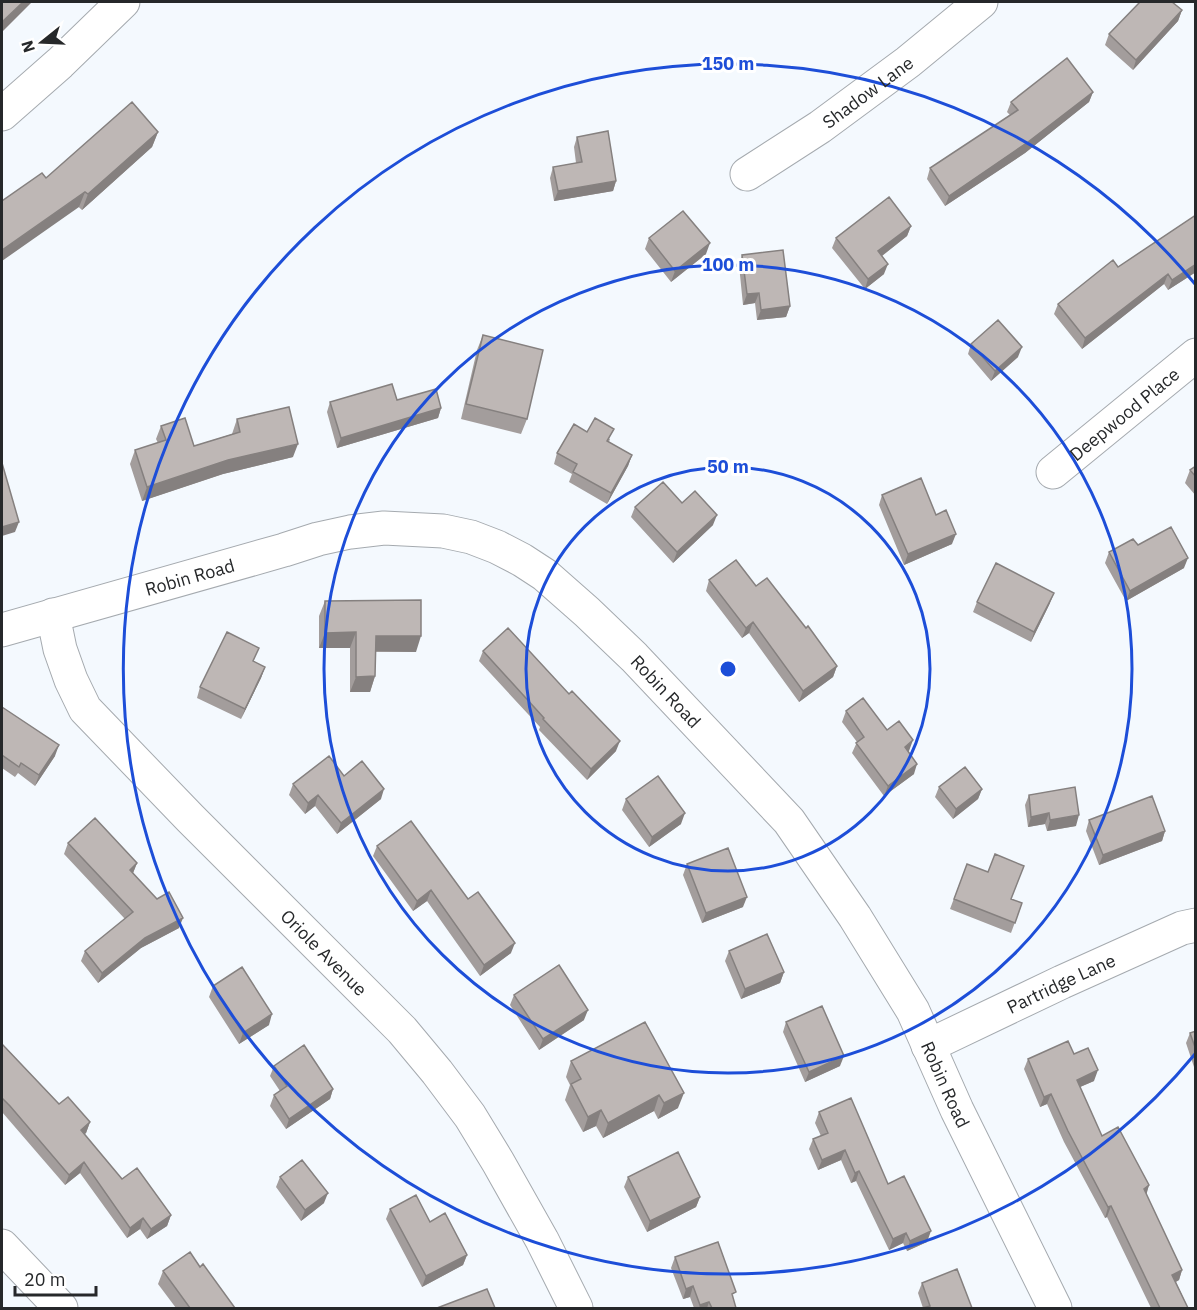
<svg xmlns="http://www.w3.org/2000/svg" width="1197" height="1310" font-family="'IBM Plex Sans',sans-serif">
  <rect width="100%" height="100%" fill="#f4f9fe"/>
  <g fill="none" stroke-linecap="round" stroke-linejoin="round">
    <defs>
      <g id="minor">
        <path d="M2,114L60,63L123,2"/>
        <path id="s1" d="M747,174L820,127L908,62L981,2"/>
        <path id="s2" d="M1053,472L1196,355"/>
        <path id="s3" d="M53,615L60,649L71,680L85,709L190,818L402,1030L437,1072L470,1116L498,1162L542,1240L576,1308"/>
        <path id="s4" d="M2,630L284,550L318,539L350,532L384,528L443,531L471,537L497,547L522,560L545,575L587,612L634,657L789,821L855,917L913,1011L957,1110L1055,1308"/>
        <path id="s5" d="M928,1046L1062,982L1182,928L1196,925"/>
        <path d="M2,1246L61,1308"/>
      </g>
    </defs>
    <use href="#minor" stroke="#a5aaaf" stroke-width="35"/>
    <use href="#minor" stroke="#fff" stroke-width="33"/>
  </g>
  <path fill="#a39d9c" d="M1182,10L1178,21L1133,70L1105,45L1109,34Z
    M1093,92L1089,102L1025,153L945,206L927,179L930,168L1010,115L1007,112L1011,102Z
    M158,132L152,147L82,210L46,178Z
    M577,137L616,181L613,191L554,201L550,178L553,167L576,163L574,147Z
    M1196,215V272L1168,290L1164,284L1082,349L1054,314L1058,304L1118,267Z
    M911,226L907,236L882,256L884,274L865,289L832,248L836,238Z
    M649,238L706,254L671,282L645,249Z
    M742,255L790,306L786,317L757,320L755,303L743,305L739,265Z
    M483,335L527,419L521,434L461,419L477,350Z
    M971,344L1018,357L991,381L968,354Z
    M397,400L441,408L438,418L337,448L327,412L330,402Z
    M237,419L293,457L223,474L142,501L130,464L135,450L158,443L156,439L161,426L194,446L232,434Z
    M587,432L610,439L609,442L632,455L628,466L607,504L569,482L572,474L554,464L557,453Z
    M1196,466V496L1185,483L1190,470Z
    M882,495L936,515L952,544L904,565L879,505Z
    M682,503L713,525L673,563L631,517L635,507Z
    M1138,545L1184,568L1126,601L1105,563L1109,552Z
    M709,580L756,586L806,628L837,666L833,677L799,702L749,633L742,638L706,591Z
    M325,601L416,652H375V676L370,692H350V648H319V616Z
    M977,602L1050,603L1031,642L973,612Z
    M483,651L616,751L587,780L539,730L540,727L479,661Z
    M254,662L265,667L261,678L241,719L197,698L200,687Z
    M2,707L55,756L35,786L18,773L15,777L2,768Z
    M846,711L887,730L909,751H908L914,774L884,796L852,753L857,742L842,722Z
    M344,776L381,799L337,834L315,806L305,814L289,795L293,784Z
    M939,787L982,789L978,799L953,819L935,797Z
    M1029,795L1076,826L1047,831L1045,824L1028,827L1025,805Z
    M626,799L681,824L649,847L622,810Z
    M1089,820L1165,831L1162,841L1099,865L1086,831Z
    M68,843L137,863L133,873L179,928L141,948L98,983L81,961L85,951L125,919L64,854Z
    M377,846L468,899L511,953L480,976L427,901L413,911L373,856Z
    M687,864L743,907L702,923L683,875Z
    M967,864L1011,899L1022,903L1011,933L950,909Z
    M729,951L784,972L780,983L741,999L725,961Z
    M213,986L269,1025L239,1044L209,997Z
    M514,995L584,1020L539,1050L510,1005Z
    M645,1022L678,1108L658,1119L654,1111L603,1138L596,1126L583,1132L565,1100L570,1085L566,1077L571,1061Z
    M786,1022L840,1066L805,1082L783,1032Z
    M1196,1031V1073L1186,1043L1190,1033Z
    M2,1044L59,1104L90,1122L86,1133L84,1134L122,1179L171,1215L167,1226L147,1239L140,1229L127,1238L80,1173L65,1185L2,1112Z
    M1074,1054L1094,1081L1080,1087L1102,1136L1149,1185L1146,1194L1182,1270L1179,1280L1176,1282L1188,1308H1151L1107,1217L1105,1218L1064,1142L1047,1104L1040,1107L1024,1069L1028,1059Z
    M274,1066L333,1089L330,1099L286,1129L270,1106L274,1095L280,1091L270,1076Z
    M819,1112L888,1184L927,1242L907,1251L903,1243L889,1250L856,1181L851,1183L841,1160L818,1170L809,1149L813,1139L821,1136L815,1123Z
    M280,1177L324,1203L301,1221L276,1187Z
    M628,1177L700,1197L696,1207L647,1232L624,1187Z
    M390,1209L430,1222L467,1255L463,1265L422,1287L386,1219Z
    M675,1257L733,1299L736,1308H694L690,1297L683,1299L671,1268Z
    M200,1267L235,1308H176L158,1284L163,1271Z
    M922,1283L972,1308H923L918,1293Z"/>
  <path fill="#85807f" d="M23,2H32L2,32V22Z
    M1182,10L1178,21L1133,70L1136,60Z
    M1093,92L1089,102L1025,153L945,206L949,196Z
    M158,132L152,147L82,210L88,194Z
    M616,181L613,191L554,201L558,191Z
    M85,192L79,207L2,261V250Z
    M911,226L907,236L874,262L878,251Z
    M710,243L706,254L671,282L675,271Z
    M888,264L884,274L865,289L868,279Z
    M1196,264V272L1168,290L1172,280Z
    M1168,274L1164,284L1082,349L1085,338Z
    M759,293L755,303L743,305L747,294Z
    M790,306L786,317L757,320L761,310Z
    M1022,347L1018,357L991,381L995,371Z
    M441,408L438,418L337,448L341,438Z
    M298,444L293,457L223,474L142,501L147,487L228,460Z
    M632,455L628,466L607,504L611,493Z
    M717,515L713,525L673,563L677,552Z
    M19,522L15,532L2,536V527Z
    M956,534L952,544L904,565L908,554Z
    M1188,558L1184,568L1126,601L1130,591Z
    M1054,593L1050,603L1031,642L1034,632Z
    M753,622L749,633L742,638L746,628Z
    M356,632L350,648H319L325,633Z
    M376,636H421L416,652L370,651Z
    M837,666L833,677L799,702L803,691Z
    M265,667L261,678L241,719L245,709Z
    M375,676L370,692H350L356,677Z
    M913,740L909,751L901,757L905,747Z
    M620,741L616,751L587,780L591,769Z
    M59,745L55,756L35,786L39,775Z
    M917,764L914,774L884,796L888,786Z
    M384,789L381,799L337,834L341,823Z
    M982,789L978,799L953,819L956,809Z
    M318,795L315,806L305,814L308,803Z
    M685,813L681,824L649,847L652,837Z
    M1049,813L1045,824L1028,827L1031,817Z
    M1079,815L1076,826L1047,831L1050,820Z
    M1165,831L1162,841L1099,865L1103,855Z
    M137,863L133,873L130,870Z
    M431,890L427,901L413,911L417,901Z
    M747,897L743,907L702,923L706,913Z
    M183,918L179,928L141,948L98,983L102,973L145,938Z
    M515,943L511,953L480,976L484,965Z
    M784,972L780,983L741,999L745,989Z
    M588,1010L584,1020L539,1050L543,1039Z
    M272,1014L269,1025L239,1044L243,1033Z
    M844,1056L840,1066L805,1082L809,1072Z
    M1098,1070L1094,1081L1073,1090L1077,1080Z
    M333,1089L330,1099L286,1129L289,1119Z
    M684,1093L678,1108L658,1119L664,1103Z
    M1051,1094L1047,1104L1040,1107L1044,1097Z
    M659,1095L654,1111L603,1138L608,1123Z
    M601,1110L596,1126L583,1132L588,1117Z
    M90,1122L86,1133L77,1141L81,1130Z
    M845,1150L841,1160L818,1170L822,1160Z
    M84,1162L80,1173L65,1185L69,1175Z
    M859,1171L856,1181L851,1183L855,1173Z
    M1149,1185L1146,1196L1144,1189Z
    M328,1193L324,1203L301,1221L305,1210Z
    M700,1197L696,1207L647,1232L650,1221Z
    M1111,1206L1107,1217L1105,1218L1108,1207Z
    M171,1215L167,1226L147,1239L151,1229Z
    M143,1218L140,1229L127,1238L130,1228Z
    M931,1231L927,1242L907,1251L910,1241Z
    M906,1233L903,1243L889,1250L893,1239Z
    M467,1255L463,1265L422,1287L426,1276Z
    M1182,1270L1179,1280L1169,1285L1172,1275Z
    M693,1286L690,1297L683,1299L686,1289Z
    M709,1302L707,1308H699L700,1305Z"/>
  <path fill="#beb7b5" stroke="#85807f" stroke-width="1.5" d="M2,2H23L2,22Z
    M1140,2H1172L1182,10L1136,60L1109,34Z
    M1067,58L1093,92L1028,142L949,196L930,168L1018,110L1011,102Z
    M132,102L158,132L88,194L85,192L2,250V201L42,173L46,178Z
    M608,131L616,181L558,191L553,167L582,162L577,137Z
    M889,197L911,226L878,251L888,264L868,279L836,238Z
    M683,211L710,243L675,271L649,238Z
    M1196,215V264L1172,280L1168,274L1085,338L1058,304L1113,260L1118,267Z
    M783,250L790,306L761,310L759,293L747,294L742,255Z
    M998,320L1022,347L995,371L971,344Z
    M483,335L543,350L527,419L466,404Z
    M392,384L397,400L436,389L441,408L341,438L330,402Z
    M289,407L298,444L228,460L147,487L135,450L166,440L161,426L185,418L194,446L240,432L237,419Z
    M595,418L614,429L607,441L632,455L611,493L573,472L577,464L557,453L574,424L587,432Z
    M2,463L19,522L2,527Z
    M1196,466V477L1190,470Z
    M921,478L936,515L946,510L956,534L908,554L882,495Z
    M663,482L682,503L695,491L717,515L677,552L635,507Z
    M1171,527L1188,558L1130,591L1109,552L1133,539L1138,545Z
    M736,560L756,586L767,578L806,628L808,626L837,666L803,691L753,622L746,628L709,580Z
    M996,563L1054,593L1034,632L977,602Z
    M421,600V636H376L375,676L356,677V632L325,633V601Z
    M508,628L569,694L572,691L620,741L591,769L543,719L544,718L483,651Z
    M227,632L259,648L253,661L265,667L245,709L200,687Z
    M863,698L887,730L899,721L913,740L905,747L917,764L888,786L856,743L864,737L846,711Z
    M2,707L59,745L39,775L21,763L19,767L2,755Z
    M329,756L344,776L362,761L384,789L341,823L318,795L308,803L293,784Z
    M965,767L982,789L956,809L939,787Z
    M658,776L685,813L652,837L626,799Z
    M1075,787L1079,815L1050,820L1049,813L1031,817L1029,795Z
    M1152,796L1165,831L1103,855L1089,820Z
    M95,818L137,863L130,870L157,899L169,892L183,918L145,938L102,973L85,951L133,912L68,843Z
    M411,821L468,899L478,892L515,943L484,965L431,890L417,901L377,846Z
    M728,848L747,897L706,913L687,864Z
    M995,854L1024,866L1011,899L1022,903L1015,923L954,899L967,864L988,872Z
    M767,934L784,972L745,989L729,951Z
    M559,965L588,1010L543,1039L514,995Z
    M242,967L272,1014L243,1033L213,986Z
    M822,1006L844,1056L809,1072L786,1022Z
    M645,1022L684,1093L664,1103L659,1095L608,1123L601,1110L588,1117L571,1084L581,1079L571,1061Z
    M1196,1031V1050L1190,1033Z
    M1068,1041L1074,1054L1088,1048L1098,1070L1077,1080L1102,1136L1118,1127L1149,1185L1144,1189L1182,1270L1172,1275L1188,1308H1160L1111,1206L1108,1207L1068,1131L1051,1094L1044,1097L1028,1059Z
    M2,1044L59,1104L68,1097L90,1122L81,1130L122,1179L137,1168L171,1215L151,1229L143,1218L130,1228L84,1162L69,1175L10,1106L2,1098Z
    M304,1045L333,1089L289,1119L274,1095L287,1086L274,1066Z
    M851,1098L888,1184L904,1176L931,1231L910,1241L906,1233L893,1239L859,1171L855,1173L845,1150L822,1160L813,1139L828,1133L819,1112Z
    M678,1152L700,1197L650,1221L628,1177Z
    M302,1160L328,1193L305,1210L280,1177Z
    M416,1195L430,1222L445,1213L467,1255L426,1276L390,1209Z
    M718,1242L736,1292L732,1294L736,1308H712L709,1302L700,1305L693,1286L686,1289L675,1257Z
    M190,1252L200,1267L203,1264L235,1308H190L163,1271Z
    M957,1269L972,1308H923L930,1306L922,1283Z
    M487,1289L495,1308H437Z"/>
  <g fill="none" stroke="#1d4ed8" stroke-width="3">
    <circle cx="728" cy="669" r="202"/>
    <circle cx="728" cy="669" r="404"/>
    <path d="M1195 1054A605 605 0 1 1 1195 284"/>
  </g>
  <g text-anchor="middle" dominant-baseline="central" stroke-width="6" stroke-linejoin="round" paint-order="stroke">
    <g font-size="18" fill="#26282a" stroke="#fff">
      <text stroke="none"><textPath href="#s1" startOffset="146">Shadow Lane</textPath></text>
      <text stroke="none"><textPath href="#s2" startOffset="92">Deepwood Place</textPath></text>
      <text stroke="none"><textPath href="#s4" startOffset="195">Robin Road</textPath></text>
      <text stroke="none"><textPath href="#s4" startOffset="735">Robin Road</textPath></text>
      <text stroke="none"><textPath href="#s3" startOffset="441">Oriole Avenue</textPath></text>
      <text stroke="none"><textPath href="#s5" startOffset="147">Partridge Lane</textPath></text>
      <text stroke="none"><textPath href="#s4" startOffset="1221">Robin Road</textPath></text>
    </g>
  </g>
  <circle cx="728" cy="669" r="9" fill="#1d4ed8" stroke="#fff" stroke-width="3"/>
  <g font-size="18" text-anchor="middle" font-weight="bold" fill="#1d4ed8" stroke="#fff" stroke-width="6" stroke-linejoin="round" paint-order="stroke">
    <text x="728" y="70">150 m</text>
    <text x="728" y="271">100 m</text>
    <text x="728" y="473">50 m</text>
  </g>
  <rect width="1197" height="1310" fill="none" stroke="#26282a" stroke-width="6"/>
  <g transform="translate(42 42) rotate(252)" stroke="#ffffff" stroke-width="4.5" paint-order="stroke">
  <path d="M0-4.5L10 22L0 15L-10 22Z" fill="#26282a"/>
  <text y="-9" font-size="16" font-weight="bold" text-anchor="middle" fill="#26282a">N</text>
  </g>
  <path d="M15 1286v9h81v-9" fill="none" stroke="#26282a" stroke-width="3"/>
  <text x="24" y="1286" font-size="18" fill="#26282a" stroke="#ffffff" stroke-width="4.5" paint-order="stroke">20 m</text>
</svg>
